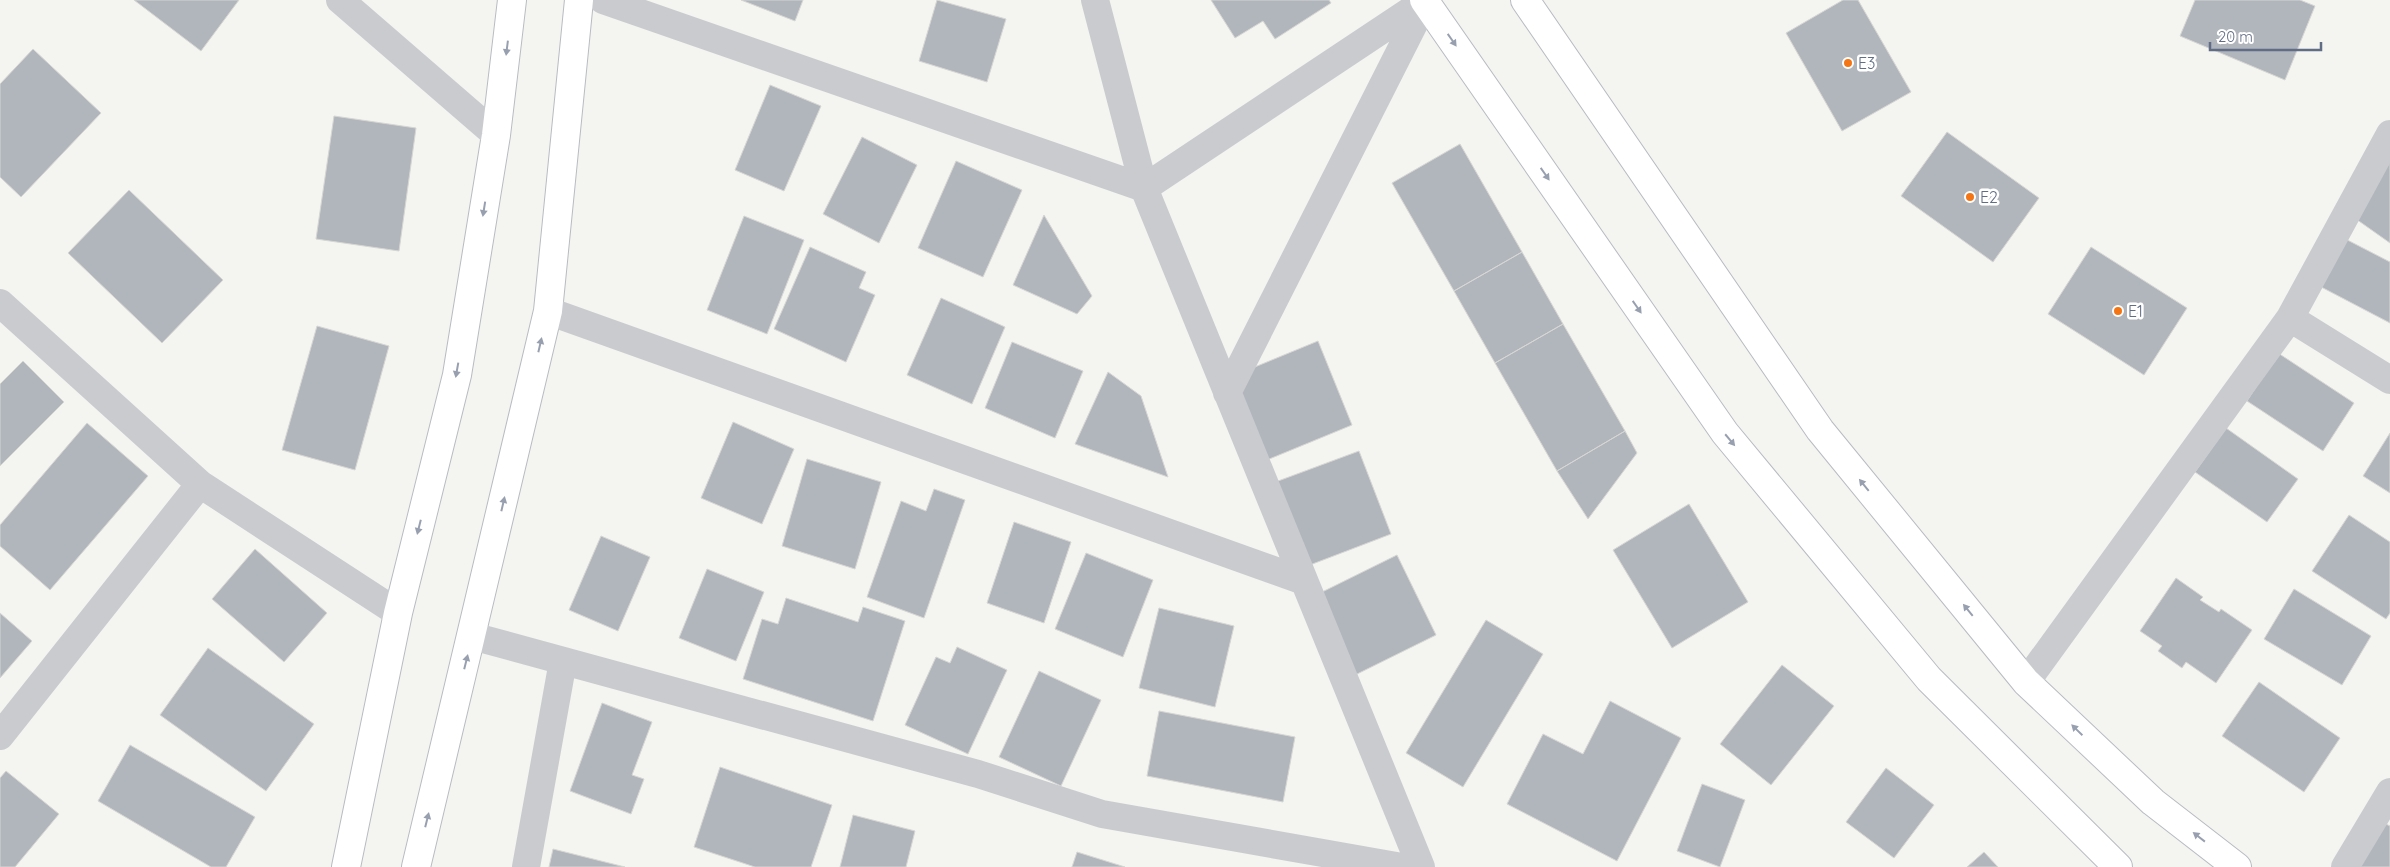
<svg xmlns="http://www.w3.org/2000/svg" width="2390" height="867" font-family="Quicksand,sans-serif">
  <rect width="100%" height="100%" fill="#f4f5f0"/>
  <path fill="#b1b6bd" stroke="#d6d6d3" d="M134,0H239L201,51Z
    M741,0H803L795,21Z
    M937,0L1006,19L987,82L919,61Z
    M1211,0H1329L1331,3L1275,39L1263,21L1235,38Z
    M1843,0H1858L1911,92L1842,131L1786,33Z
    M2195,0H2300L2315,6L2285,80L2180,36Z
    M33,49L101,113L21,197L0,177V84Z
    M770,85L821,106L784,191L735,170Z
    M334,116L416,128L399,251L316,239Z
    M1947,132L2039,198L1993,262L1901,196Z
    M862,137L917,165L879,243L823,214Z
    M1460,144L1522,252L1454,291L1392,183Z
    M2390,155V243L2339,207Z
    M956,161L1022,190L983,277L918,248Z
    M129,190L223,280L162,343L68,253Z
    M1044,215L1092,296L1077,314L1013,285Z
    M744,216L804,240L767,334L707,310Z
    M2328,230L2390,262V323L2304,278Z
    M810,247L866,272L859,288L875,295L846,362L774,329Z
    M2091,247L2187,308L2144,375L2048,314Z
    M1522,252L1563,324L1495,363L1454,291Z
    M941,298L1005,327L972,404L907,375Z
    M1563,324L1625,431L1557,471L1495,363Z
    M317,326L389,346L355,470L282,450Z
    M1318,341L1352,425L1262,462L1228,378Z
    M1012,342L1083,371L1055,438L985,408Z
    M2278,353L2354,403L2323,451L2247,401Z
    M23,361L64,402L0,466V384Z
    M1108,372L1141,396L1168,477L1075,444Z
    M733,422L794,449L762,524L701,498Z
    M87,423L148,476L50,590L0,546V525Z
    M2226,428L2298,479L2267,522L2195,472Z
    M1625,431L1637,453L1588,519L1557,471Z
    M2390,433V493L2363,476Z
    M1359,451L1391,534L1302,568L1270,484Z
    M807,459L881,482L855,569L782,546Z
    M934,489L965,500L924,618L867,597L901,501L926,511Z
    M1689,504L1748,602L1672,648L1613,550Z
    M2349,515L2390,542V613L2386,619L2312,571Z
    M1014,522L1071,542L1044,623L987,603Z
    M601,536L650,557L618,631L569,610Z
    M255,549L327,613L284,662L212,599Z
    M1086,553L1153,580L1123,657L1055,629Z
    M1397,555L1436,635L1351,677L1312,597Z
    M707,569L764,592L736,661L679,638Z
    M2176,578L2203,597L2200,600L2219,612L2221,609L2252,630L2216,683L2186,662L2182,668L2158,651L2162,646L2140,631Z
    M2294,589L2371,636L2342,685L2264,639Z
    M786,598L858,622L863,607L905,621L873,721L743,679L762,619L778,624Z
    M1159,608L1234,626L1215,707L1139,688Z
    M0,613L32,641L0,678Z
    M1486,620L1543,654L1463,787L1406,753Z
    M957,647L1007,670L968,754L905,725L936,657L950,663Z
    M208,648L314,724L266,791L160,715Z
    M1782,665L1834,706L1771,785L1720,744Z
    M1039,671L1101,700L1061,786L999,757Z
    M2259,682L2340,738L2304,792L2222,736Z
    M1610,701L1681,738L1617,861L1507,804L1543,734L1583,754Z
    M602,703L652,722L632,775L644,779L631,814L570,791Z
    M1159,711L1295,737L1283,802L1147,776Z
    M130,745L255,817L226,867H211L98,801Z
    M720,767L832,805L811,867H755L694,847Z
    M1886,768L1934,805L1894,858L1846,822Z
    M6,771L59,814L15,867H0V778Z
    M1702,784L1745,800L1720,867L1677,851Z
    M853,815L915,831L906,867H840Z
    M2382,822L2390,826V867H2356Z
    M553,849L625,867H549Z
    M1077,852L1125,867H1072Z
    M1984,852L1998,867H1967Z"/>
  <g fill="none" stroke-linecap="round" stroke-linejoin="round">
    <defs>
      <path id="secondary" d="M1424,0L1725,433L1929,679L2118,867
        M1525,0L1820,430L2026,682L2153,802L2237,867
        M346,867L398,613L457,375L496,135L512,0
        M416,867L548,311L579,0"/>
    </defs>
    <use href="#secondary" stroke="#b8bbc2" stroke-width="30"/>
    <path stroke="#c9cbcf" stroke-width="28" d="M340,0L496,135
      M603,0L1144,188L1425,1
      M1095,0L1144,188L1421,867
      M0,303L200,484L398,613
      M548,311L1304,581
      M2290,318L2390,380
      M1227,393L1425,2
      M472,636L978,774L1102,814L1402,867
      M2026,682L2290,318L2390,134
      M0,736L200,484
      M526,867L563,661
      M2345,867L2390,792"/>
    <use href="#secondary" stroke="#fff" stroke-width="28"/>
  </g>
  <defs><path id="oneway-solid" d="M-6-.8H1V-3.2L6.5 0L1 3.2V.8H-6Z" transform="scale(1.25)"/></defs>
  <g fill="#98a0b0">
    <use href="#oneway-solid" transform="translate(1452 40) rotate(55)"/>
    <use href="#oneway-solid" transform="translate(507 48) rotate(97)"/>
    <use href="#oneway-solid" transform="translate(1545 174) rotate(55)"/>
    <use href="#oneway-solid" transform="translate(484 209) rotate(99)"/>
    <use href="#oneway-solid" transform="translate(1637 307) rotate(55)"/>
    <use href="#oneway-solid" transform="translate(540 345) rotate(-77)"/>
    <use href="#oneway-solid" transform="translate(457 370) rotate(100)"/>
    <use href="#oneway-solid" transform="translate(1730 440) rotate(50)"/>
    <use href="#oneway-solid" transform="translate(1864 485) rotate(-129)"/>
    <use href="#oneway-solid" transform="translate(503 504) rotate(-77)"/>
    <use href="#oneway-solid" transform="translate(419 527) rotate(104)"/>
    <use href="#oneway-solid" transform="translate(1968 610) rotate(-129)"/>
    <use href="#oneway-solid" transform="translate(466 662) rotate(-76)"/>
    <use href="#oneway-solid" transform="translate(2077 730) rotate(-136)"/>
    <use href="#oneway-solid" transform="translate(427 820) rotate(-76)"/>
    <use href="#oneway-solid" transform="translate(2199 837) rotate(-142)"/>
  </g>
  <g fill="#f37513" stroke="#fff" stroke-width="2">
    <circle cx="1848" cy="63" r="5"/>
    <circle cx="1970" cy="197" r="5"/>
    <circle cx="2118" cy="311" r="5"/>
  </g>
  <g text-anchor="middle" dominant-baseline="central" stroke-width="5" stroke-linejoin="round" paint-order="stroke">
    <g font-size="16" fill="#616d85" stroke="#fff" text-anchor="start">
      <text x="1858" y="63">E3</text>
      <text x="1980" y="197">E2</text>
      <text x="2128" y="311">E1</text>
    </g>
  </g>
  <path d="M2210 42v8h111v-8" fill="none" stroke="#616d85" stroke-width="2.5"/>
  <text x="2218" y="42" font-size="15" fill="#616d85" stroke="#ffffff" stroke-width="4" paint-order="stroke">20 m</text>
</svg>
